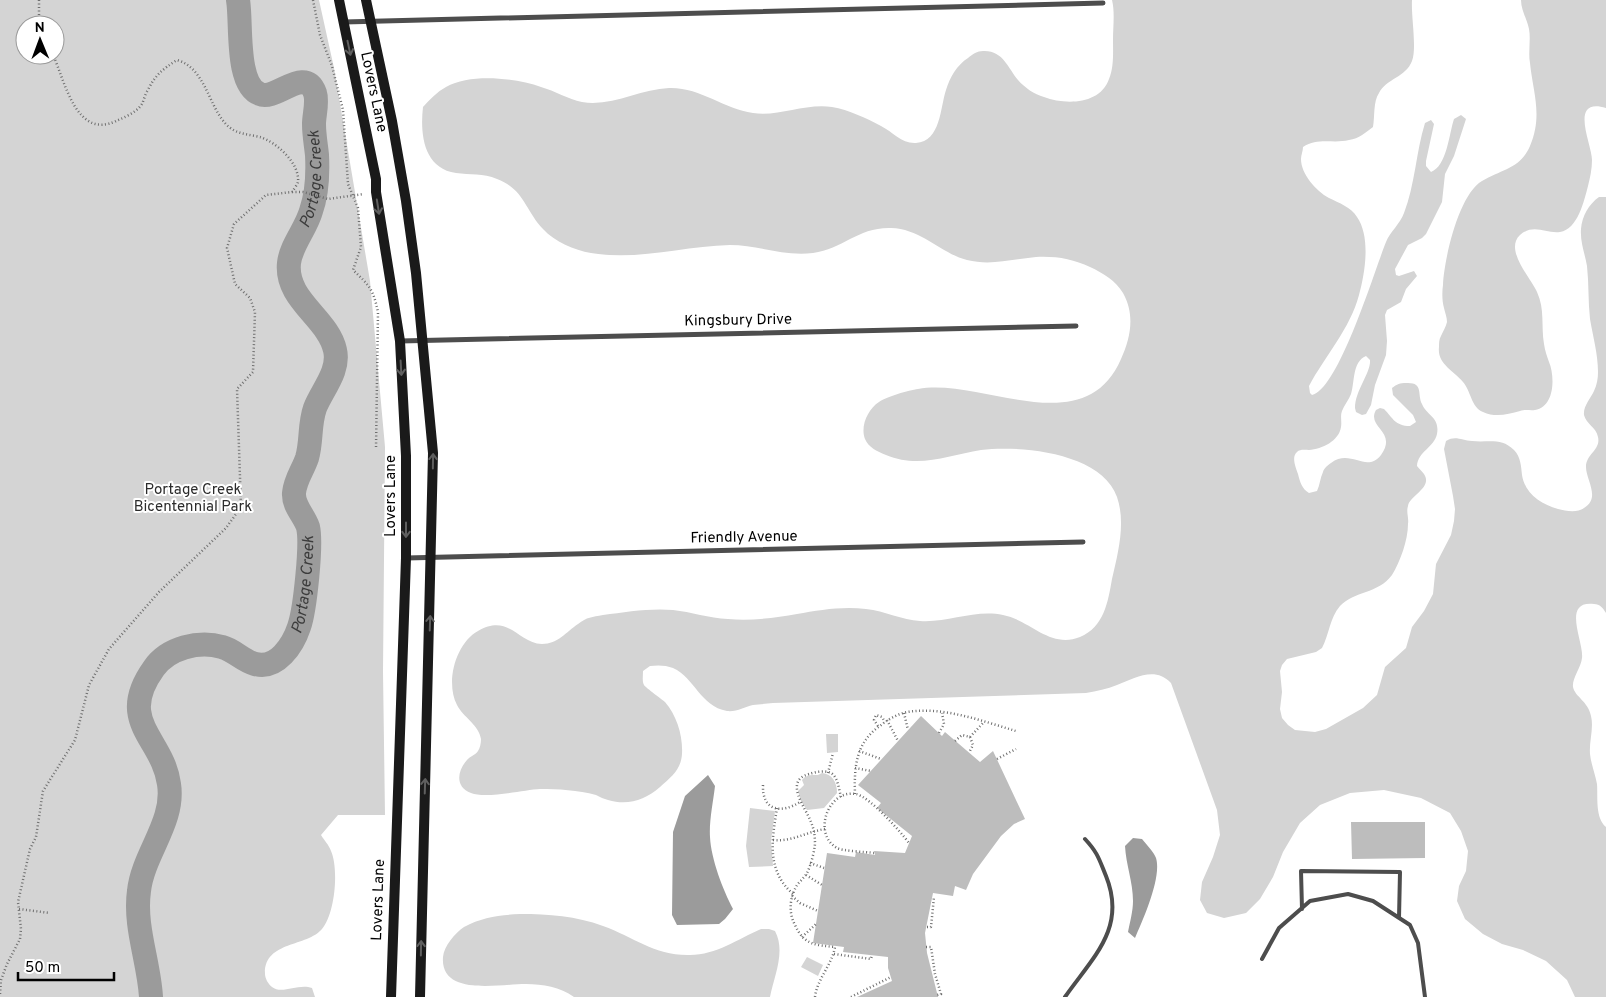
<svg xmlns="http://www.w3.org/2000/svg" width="1606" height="997" font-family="Overpass,sans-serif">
  <rect width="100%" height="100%" fill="#fff"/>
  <path fill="#d4d4d4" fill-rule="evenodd" d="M0,0H319L334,68L370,281L385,447L383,672L385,815H338L321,835C324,840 329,845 331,851C339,869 335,914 322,929C307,947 264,941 265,974C265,978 268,984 272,987C282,995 298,983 312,988L315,997H0ZM25,25H55V55H25Z
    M1112,0H1412C1411,17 1417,48 1412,61C1406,77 1386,79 1379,93C1373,102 1375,116 1373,127C1366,132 1359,139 1349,140C1333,144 1318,137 1303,147C1303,151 1301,155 1301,159C1301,174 1316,191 1329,198C1339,203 1351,207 1357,217C1371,237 1365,273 1359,295C1350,329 1325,356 1309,386L1310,393L1312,395C1339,389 1375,269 1386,242C1390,232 1400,224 1404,213C1415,185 1416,152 1425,123L1431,120L1434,124L1426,161V166L1431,172C1447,166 1449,134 1454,119L1461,115L1466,119L1454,156L1445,174L1442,202L1426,234L1422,238L1408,245L1395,269L1396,275L1399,276L1414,271L1417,276L1406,289L1401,302L1387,310L1385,315L1387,341L1386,355L1375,385L1371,405L1366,414L1362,415L1356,412L1355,408C1355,390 1371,373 1370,360L1366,356C1352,362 1355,382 1351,394C1349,400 1344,405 1342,411C1340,416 1342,421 1341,427C1339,441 1322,449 1309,450C1305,450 1300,449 1297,452C1291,457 1296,468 1298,474C1300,482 1302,489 1309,493L1317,491C1320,485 1320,478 1323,472C1324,468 1328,465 1331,463C1351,448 1366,474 1381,455C1398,431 1366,428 1376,410L1380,408L1384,409C1393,418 1395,426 1410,426L1416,422L1413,415L1393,395L1392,388C1397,384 1400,383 1406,383C1424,382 1417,394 1422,404C1427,416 1440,417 1437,434C1434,448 1418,451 1417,466C1419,469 1422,471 1424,474C1433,488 1410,495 1408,506C1406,512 1409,518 1408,524C1408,540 1400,562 1392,575C1378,594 1354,591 1340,606C1330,617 1329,635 1322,648L1316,652L1287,659L1282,665L1280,671L1282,692L1280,709L1282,718L1288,725L1295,730L1315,732L1326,729L1363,708L1377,695L1385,667L1406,648L1412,627L1424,611L1433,594L1436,564L1451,535L1454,521L1455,509L1453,496L1444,449L1446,441C1456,435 1462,441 1472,441C1488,443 1501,437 1514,450C1521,457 1521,467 1522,475C1525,494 1541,504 1558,509C1566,511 1577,513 1584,508C1601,498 1586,480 1586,467C1586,454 1601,450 1598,437C1596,427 1586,424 1584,415C1583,406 1591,398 1594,391C1597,385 1598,378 1598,372C1598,354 1593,337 1590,319C1588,302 1589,284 1587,266C1585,254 1580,242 1581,229C1582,216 1589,204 1599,197H1606V613C1603,608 1600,604 1594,604C1561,600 1584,642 1582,658C1581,668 1572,678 1573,687C1575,697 1588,701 1591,716C1594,728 1589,741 1590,754C1591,764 1595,773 1597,784C1598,797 1595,818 1606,827V997H1575L1567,980L1546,961L1523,950L1502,944L1483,934L1465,919L1457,901L1459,886L1466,871L1468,851L1461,831L1450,813L1421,798L1384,790L1350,793L1320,805L1300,823L1283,852L1273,877L1260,899L1246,913L1224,918L1207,913L1200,900L1202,882L1213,857L1220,835L1217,810L1171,683C1155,666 1135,678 1117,685C1107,689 1097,691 1086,693L773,703C766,704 759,704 753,705C744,707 737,712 727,711C700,706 695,678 673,668C666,665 657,665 650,666L643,671C643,676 642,681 644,685C646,688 663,700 665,702C677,716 683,736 682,754C681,770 671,777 660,787C645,800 628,806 608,800C604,799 600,797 596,795C578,790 558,789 540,789C523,790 486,799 471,793C455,787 457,771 467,760C470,756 476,755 478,751C480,748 481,743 481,739C479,725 463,717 457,705C445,682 456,643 478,631C509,613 518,643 542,644C558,644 566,632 578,624C587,617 592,617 603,615C626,612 650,608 673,610C691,612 709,618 728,619C751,621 775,618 797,614C819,610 843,606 866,609C885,611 902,620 920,621C948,623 975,609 1003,615C1030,620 1050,649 1080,637C1104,627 1108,602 1112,579C1118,553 1126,523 1117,497C1102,453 1021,445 981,450C949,455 919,469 886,455C878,452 868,447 865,439C860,426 868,409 879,402C886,397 909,390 918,389C982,377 1084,444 1121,359C1131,337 1135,314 1123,293C1116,281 1103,273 1090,267C1073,259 1056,256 1036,257C1013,259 991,266 967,260C940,253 922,229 891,228C858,227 843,249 813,253C785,257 758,245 730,245C684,246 638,261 591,253C574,250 555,242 543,229C525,210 524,189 497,179C483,173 470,175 456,173C423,168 420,133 423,107C430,99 437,92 446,87C471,73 515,78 541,87C555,91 568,99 582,102C612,107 640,89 669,88C700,87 724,109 753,113C779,117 805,103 832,107C849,110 866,118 881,126C893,132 902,144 916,143C941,141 940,108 946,90C950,77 957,65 968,58C973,54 977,51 983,51C1003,50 1008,68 1018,80C1025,88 1034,94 1044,97C1065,105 1100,105 1109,79C1114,67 1113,52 1113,40C1113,27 1115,12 1112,0Z
    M1521,0H1606V108C1568,97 1592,144 1592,160C1592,169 1590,178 1588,186C1584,201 1578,229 1560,232C1546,234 1534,223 1520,235C1504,250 1531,278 1537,292C1545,309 1541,326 1544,344C1545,351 1547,356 1549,362C1555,376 1555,407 1535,410C1530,411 1526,409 1520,411C1508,414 1496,418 1483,412C1471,407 1471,391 1463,382C1453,370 1437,364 1439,347C1439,343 1439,339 1441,336C1443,331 1446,327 1447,322C1447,317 1445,313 1444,308C1442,301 1442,292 1443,285C1444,259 1459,194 1482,181C1502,169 1520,169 1530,146C1543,115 1533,93 1530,63C1528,52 1531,40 1529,29C1527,19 1521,10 1521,0Z
    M826,734H838V752L827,753Z
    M822,773C832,774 837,782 837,793L824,808L807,810L801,801L798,791L804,785L802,780C807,774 812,775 818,775Z
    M750,808L775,811L771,841L773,866L749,867L746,846Z
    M520,914C549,914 576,916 603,926C634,937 655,956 690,955C716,955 738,939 761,929H769L775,931C786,952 774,976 770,997H574C560,987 543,984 526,984C499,984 440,997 443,957C444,946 455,933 464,927C482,917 500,915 520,914Z
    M807,957L823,965L818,976L801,967Z"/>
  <path fill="#9b9b9b" d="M708,775L715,786C713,803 709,821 710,837C711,859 723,890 733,909L725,919L719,924L677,925L672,915L673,832L685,796Z
    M1133,838L1142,839C1146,844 1154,852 1156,858C1162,877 1143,920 1135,938L1128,932C1130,922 1133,911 1133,901C1133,882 1126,865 1125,846Z"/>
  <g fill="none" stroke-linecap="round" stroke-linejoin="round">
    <path stroke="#9b9b9b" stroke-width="24" id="s1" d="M151,997C149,962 134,926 139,891C143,854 175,822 169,784C163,738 115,722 154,668C168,648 199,640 222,647C234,650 243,661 255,664C277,670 293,645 299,627C305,610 312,544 308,527C304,515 293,506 294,493C295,480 303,470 307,458C312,441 309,425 315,408C322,390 340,371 335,350C328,318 285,300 289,263C291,245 306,229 311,211C317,194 318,174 317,155C316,145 314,135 314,124C314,115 318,102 315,93C305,65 276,101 260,94C235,85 242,22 238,0"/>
  </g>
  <path fill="#bdbdbd" d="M921,716L942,736L945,732L980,762L993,751L1025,819L1014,824L1001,836L973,874L966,890L955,886L953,896L933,893L925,933L927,953L938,997H857L892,981L888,968V957L843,952L844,947L813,943L827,853L855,857L856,852L875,855L874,851L905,853L912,836L877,808L881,803L858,785Z
    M1351,822H1425V858L1352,859Z"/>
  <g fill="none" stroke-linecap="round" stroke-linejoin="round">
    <path stroke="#6f6f6f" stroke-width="2.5" stroke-dasharray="1 2.5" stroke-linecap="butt" d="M39,0V19L41,25
      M313,0L320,35L332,66L343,110L348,184L358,208L361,247L353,270C370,286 373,289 378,312L376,449
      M292,192H303L328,199L364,194
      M904,713L908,730
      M887,720L898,741
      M878,726L874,720L876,715L882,717L885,722
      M939,733L944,724L942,713
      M970,737L984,722
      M955,741L962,735L970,737L973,745L969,753
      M859,751L881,759
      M997,759L1016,749
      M855,768L871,771
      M828,773L833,753
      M763,785C762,811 781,814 800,802
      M855,794C854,767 856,742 880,726C887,720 897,714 907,712C943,706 982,721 1016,731
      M777,808C772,840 766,870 793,894
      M773,840C792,842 806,832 825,829
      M874,853C867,852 842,851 837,848C812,834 828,789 856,794C870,797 900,831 909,843
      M810,863L824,868
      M806,875L822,885
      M792,896L800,903L818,911
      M19,909L50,913
      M927,927H931L934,897
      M802,937L816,924
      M926,947H931L935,974L941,994L937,995
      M834,954L871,959L872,955
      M0,994L1,980L7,964L20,939L21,929L18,902L30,849L36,837L43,791L75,740L89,685L109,649L159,592L226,528L241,507L237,389L253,372L255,312L250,298L235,284L227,248L234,224L266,195L292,192C294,189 297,185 298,182C300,163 276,142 260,137C247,134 234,134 225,123C208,104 205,68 177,60C163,69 155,75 148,90C145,94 144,100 142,104C136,113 125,117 116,121C76,140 65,81 53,55
      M815,997C817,979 832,965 835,947C815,945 804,945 795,925C788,912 790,897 797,885C800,881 804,878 807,873C811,865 814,853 815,844C815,836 814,829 811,822C806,808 783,781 809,774C815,772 825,770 831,773C838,777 839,790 841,797
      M851,997L891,977"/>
    <path stroke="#4d4d4d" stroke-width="4" d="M1302,909L1301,871L1400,872L1399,918
      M1262,959L1279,928L1310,901L1348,894L1373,901L1410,925L1418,943L1425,997
      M1065,997C1093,957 1127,928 1106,876C1099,859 1098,853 1085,839"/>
    <path stroke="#4d4d4d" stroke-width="5" d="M344,22L1103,3
      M400,341L1076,326
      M406,558L1083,542"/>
    <path stroke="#1a1a1a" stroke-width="10" d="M339,0L376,179V192L400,341L406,456V558L391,997
      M366,0L392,121L406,201L416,273L433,453L420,997"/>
  </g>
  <defs><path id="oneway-shaft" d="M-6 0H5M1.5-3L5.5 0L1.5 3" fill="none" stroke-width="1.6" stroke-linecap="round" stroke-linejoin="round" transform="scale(1.25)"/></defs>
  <g stroke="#5f5f5f">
    <use href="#oneway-shaft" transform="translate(349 48) rotate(78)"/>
    <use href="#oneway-shaft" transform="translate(378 207) rotate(81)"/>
    <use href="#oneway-shaft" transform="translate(401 368) rotate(87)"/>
    <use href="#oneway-shaft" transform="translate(433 461) rotate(-89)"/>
    <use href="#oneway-shaft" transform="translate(406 530) rotate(90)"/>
    <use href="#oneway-shaft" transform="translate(430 623) rotate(-88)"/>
    <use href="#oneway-shaft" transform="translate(425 786) rotate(-88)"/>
    <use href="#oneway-shaft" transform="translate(421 948) rotate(-89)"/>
  </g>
  <g text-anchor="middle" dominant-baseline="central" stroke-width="4" stroke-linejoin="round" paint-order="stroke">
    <g font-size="15" fill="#000" stroke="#fff">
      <text transform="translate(373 92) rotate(78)">Lovers Lane</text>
      <text transform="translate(738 321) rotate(-1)">Kingsbury Drive</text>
      <text transform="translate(391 496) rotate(-90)">Lovers Lane</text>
      <text transform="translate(744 538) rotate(-1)">Friendly Avenue</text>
      <text transform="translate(379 900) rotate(-88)">Lovers Lane</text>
    </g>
    <g font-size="15" fill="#2b2b2b" stroke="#fff">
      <text x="193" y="490">Portage Creek<tspan x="193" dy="17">Bicentennial Park</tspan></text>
    </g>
    <g font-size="16" font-style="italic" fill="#3c3c3c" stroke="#fff">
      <text stroke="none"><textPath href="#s1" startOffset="1000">Portage Creek</textPath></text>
      <text stroke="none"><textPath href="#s1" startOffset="564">Portage Creek</textPath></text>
    </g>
  </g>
  <g transform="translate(40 40) rotate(359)"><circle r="24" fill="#ffffff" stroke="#999999"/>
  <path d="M0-4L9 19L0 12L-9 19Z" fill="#000000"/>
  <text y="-8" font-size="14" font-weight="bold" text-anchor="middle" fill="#000000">N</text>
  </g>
  <path d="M18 972v8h96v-8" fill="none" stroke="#000000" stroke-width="2.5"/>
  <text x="25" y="972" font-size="15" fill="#000000" stroke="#ffffff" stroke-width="4" paint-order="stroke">50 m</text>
</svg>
